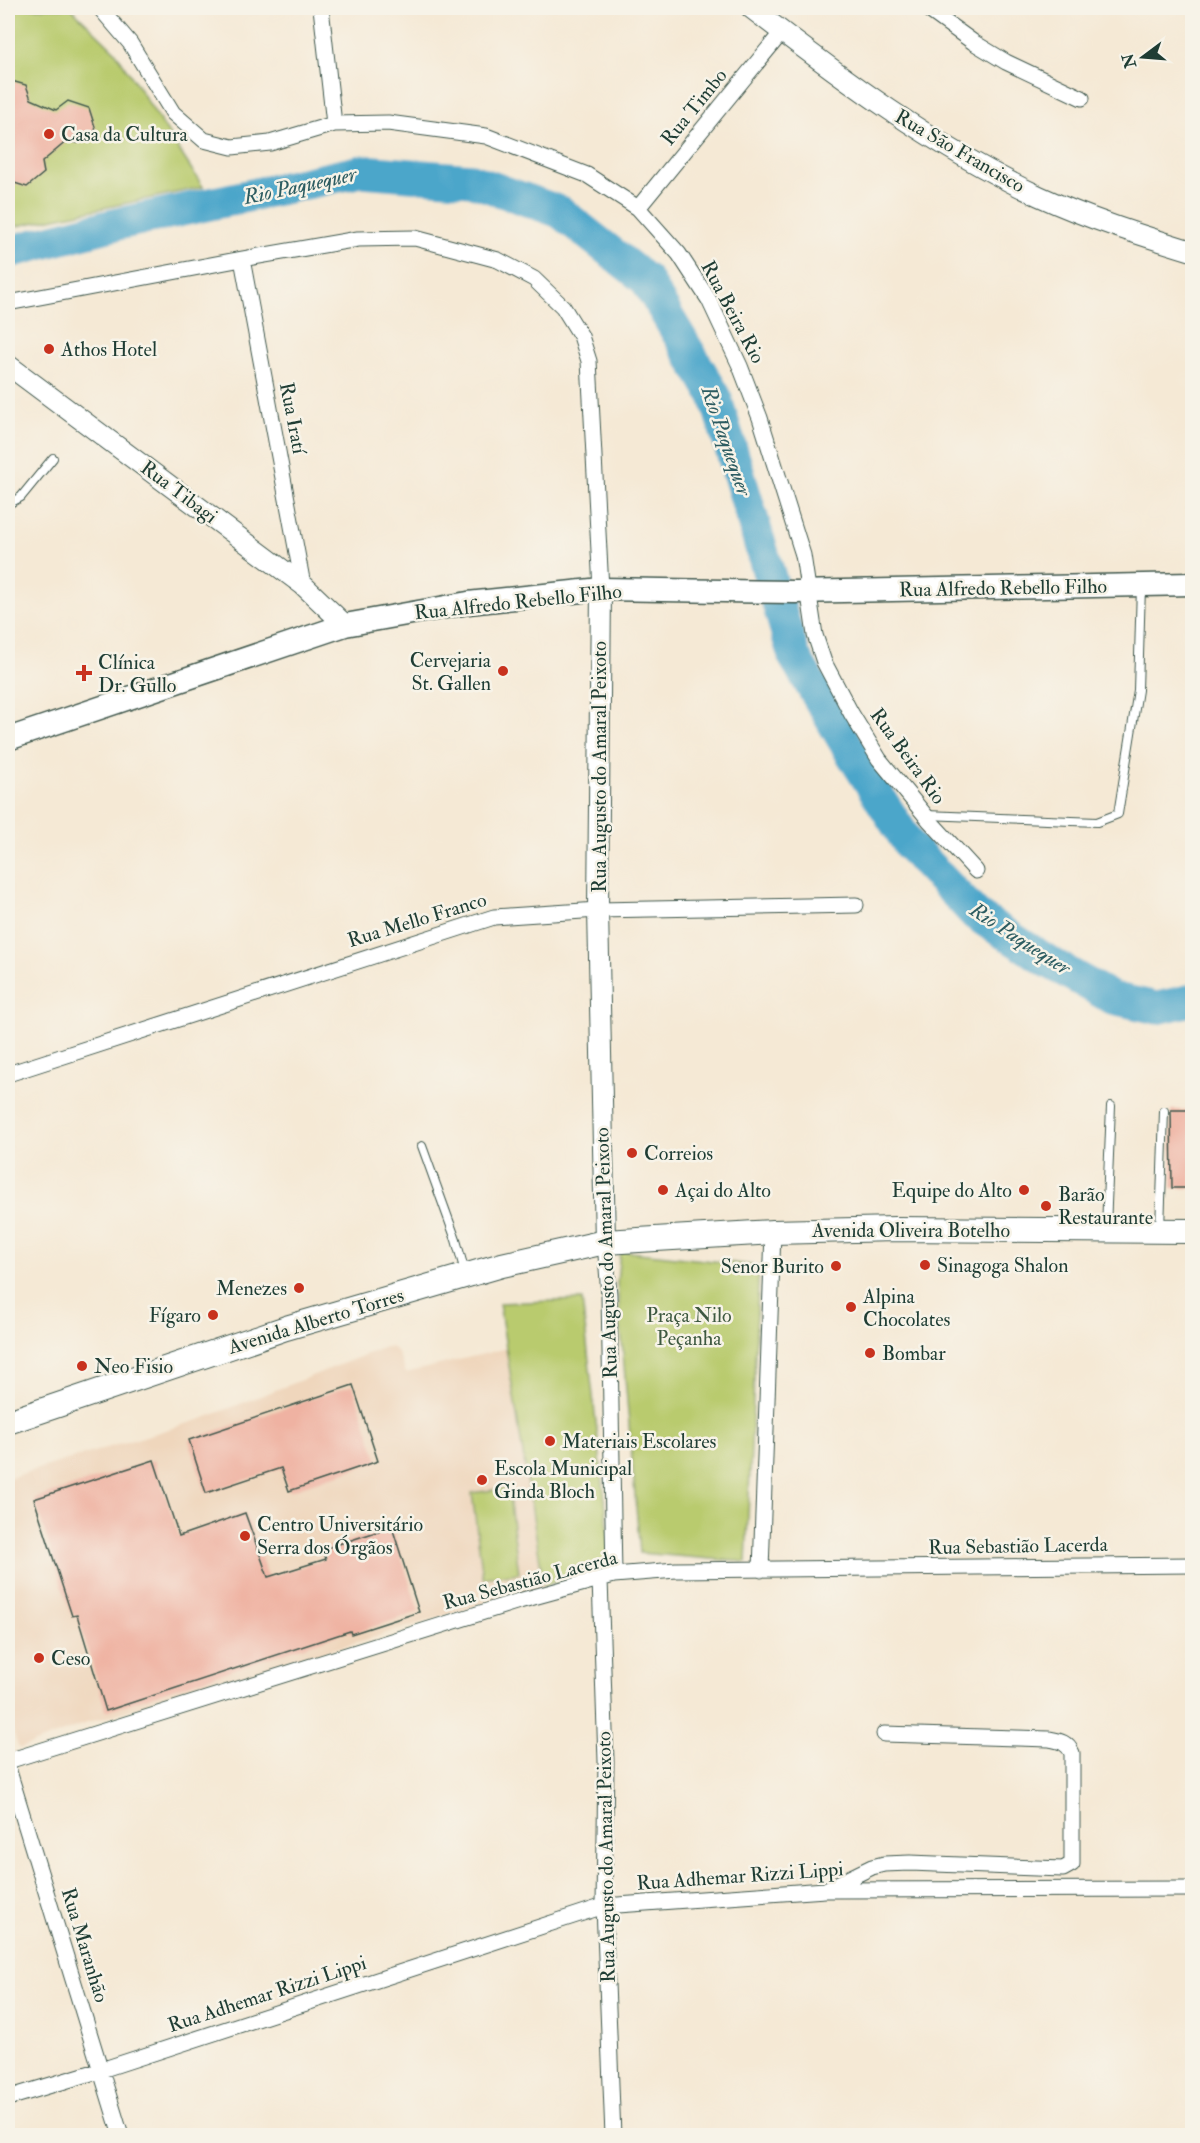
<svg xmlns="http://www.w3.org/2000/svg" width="1200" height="2143" font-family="'IM FELL Double Pica',serif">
  <rect width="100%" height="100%" fill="#f7f3e8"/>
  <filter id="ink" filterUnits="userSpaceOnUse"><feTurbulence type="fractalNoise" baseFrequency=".0167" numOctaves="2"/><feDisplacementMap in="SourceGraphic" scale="12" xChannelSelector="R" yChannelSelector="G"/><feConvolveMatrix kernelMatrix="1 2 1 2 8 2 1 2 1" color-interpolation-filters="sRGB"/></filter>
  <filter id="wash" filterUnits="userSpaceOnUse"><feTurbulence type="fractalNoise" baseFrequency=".008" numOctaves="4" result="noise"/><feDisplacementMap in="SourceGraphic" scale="24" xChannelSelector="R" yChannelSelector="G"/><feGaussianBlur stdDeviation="1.35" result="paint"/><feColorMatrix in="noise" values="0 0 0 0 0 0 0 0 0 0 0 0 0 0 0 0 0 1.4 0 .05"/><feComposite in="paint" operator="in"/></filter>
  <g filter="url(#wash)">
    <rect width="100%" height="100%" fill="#f5e9d5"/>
    <path fill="#efd6bc" d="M385,1347H391L397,1351L406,1373L508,1348L544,1586L87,1723L19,1749L8,1717V1478L202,1419Z"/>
    <path fill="#b9cb6e" stroke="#6c8451" stroke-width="1.5" d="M8,8H71L115,51L203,187L8,228Z
      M620,1251L759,1266L746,1562L640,1553L617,1283Z
      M582,1300L612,1562L544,1586L499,1303Z
      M508,1488L519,1573L483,1578L472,1493Z"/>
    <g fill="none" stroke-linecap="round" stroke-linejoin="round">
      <path stroke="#4ca6ca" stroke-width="33" d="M8,252L104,227L362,171L471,180L560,212L646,280L715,396L794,656L850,751L910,846L976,915L1049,962L1112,998L1157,1008L1192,1000"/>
    </g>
    <g id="blocks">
      <path fill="#efb2a2" d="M8,80L26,85L31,99L56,110L68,101L89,108L96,130L78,143L67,141L42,162L44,173L27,187L8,181V153L10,150L8,139Z
        M1171,1110H1192V1188H1172Z
        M353,1385L378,1461L289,1491L281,1468L206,1493L189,1440Z
        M154,1460L179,1536L245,1513L268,1577L326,1559L323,1549L392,1527L419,1612L351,1634L350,1631L106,1711L77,1615L72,1616L34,1499Z"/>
    </g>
  </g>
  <g filter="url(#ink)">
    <use href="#blocks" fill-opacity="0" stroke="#3f574c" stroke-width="1.5"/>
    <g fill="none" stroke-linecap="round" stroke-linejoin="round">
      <defs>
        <path id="service" d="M8,504L21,497L53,458
          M926,815L1097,822L1118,814L1138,690L1141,586
          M422,1146L456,1240L465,1272
          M1106,1228L1111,1106
          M1160,1229L1164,1111"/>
        <path id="minor" d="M100,8L130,43L173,113L204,140L232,147L270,143L334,124L388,123L486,136L587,175L638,208L679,254L709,300L740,366L760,418L803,555L815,635L824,662L851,713L879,759L930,821L976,871
          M321,8L334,124
          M926,8L973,42L1006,62L1082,98
          M638,208L782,32
          M242,259L303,585
          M8,303L242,259L358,239L415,238L498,260L534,279L563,307L581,336L589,361L601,589
          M8,1074L494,917L598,910L856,905
          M605,1242L609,1295L614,1575
          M761,1570L773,1232
          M600,1579L606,1761L604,1906L613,2136
          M8,1761L519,1601L614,1575L676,1570L1192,1565
          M8,1768L121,2136
          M827,1889L872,1867L884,1864L910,1863L1063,1869L1072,1864V1753C1067,1742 1060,1741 1049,1739L884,1734
          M8,2098L101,2070L604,1906L825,1890L1192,1889"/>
        <path id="tertiary" d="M751,8C842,78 934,147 1039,196C1089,219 1140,235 1192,251
          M8,365L303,585L345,625
          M601,589L598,910L605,1242"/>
        <path id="secondary" d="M8,739L345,625L468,603L601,589L795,592L1192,584"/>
        <path id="primary" d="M8,1422L286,1328L502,1265L605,1242L773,1232L895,1229L1192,1231"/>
      </defs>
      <use href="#service" stroke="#3f574c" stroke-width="10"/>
      <use href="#minor" stroke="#3f574c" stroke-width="17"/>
      <use href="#tertiary" stroke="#3f574c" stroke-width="22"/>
      <use href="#secondary" stroke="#3f574c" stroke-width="25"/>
      <use href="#primary" stroke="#3f574c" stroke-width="26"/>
      <use href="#service" stroke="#fff" stroke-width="8"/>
      <use href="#minor" stroke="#fff" stroke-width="15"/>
      <use href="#tertiary" stroke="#fff" stroke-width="20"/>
      <use href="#secondary" stroke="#fff" stroke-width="22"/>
      <use href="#primary" stroke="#fff" stroke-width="24"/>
    </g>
  </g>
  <g fill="#c8321e" stroke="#f7f3e8" stroke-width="2">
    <circle cx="49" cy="134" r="6"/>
    <circle cx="49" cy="349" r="6"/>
    <circle cx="503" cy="671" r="6"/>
    <path d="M81 664h6v6h6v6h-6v6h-6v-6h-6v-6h6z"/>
    <circle cx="632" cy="1153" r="6"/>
    <circle cx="663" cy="1190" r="6"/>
    <circle cx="1024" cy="1190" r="6"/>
    <circle cx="1046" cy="1206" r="6"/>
    <circle cx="925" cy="1265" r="6"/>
    <circle cx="836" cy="1266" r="6"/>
    <circle cx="299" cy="1288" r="6"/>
    <circle cx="851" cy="1307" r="6"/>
    <circle cx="213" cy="1315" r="6"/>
    <circle cx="870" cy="1353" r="6"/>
    <circle cx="82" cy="1366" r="6"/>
    <circle cx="550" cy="1441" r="6"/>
    <circle cx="482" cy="1480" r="6"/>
    <circle cx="245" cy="1536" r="6"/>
    <circle cx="39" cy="1658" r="6"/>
  </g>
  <g text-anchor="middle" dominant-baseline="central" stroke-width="5" stroke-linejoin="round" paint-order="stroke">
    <g font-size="20" fill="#1f3d34" stroke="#f7f3e8">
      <text transform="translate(694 107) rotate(-51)">Rua Timbo</text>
      <text transform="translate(960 151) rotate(30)">Rua São Francisco</text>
      <text transform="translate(733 312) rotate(62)">Rua Beira Rio</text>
      <text transform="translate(293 418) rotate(79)">Rua Iratí</text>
      <text transform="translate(179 492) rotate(37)">Rua Tibagi</text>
      <text transform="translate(1003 588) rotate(-1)">Rua Alfredo Rebello Filho</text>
      <text transform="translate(518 602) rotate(-6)">Rua Alfredo Rebello Filho</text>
      <text transform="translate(908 756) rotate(54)">Rua Beira Rio</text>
      <text transform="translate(599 767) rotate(-90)">Rua Augusto do Amaral Peixoto</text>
      <text transform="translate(417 920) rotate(-17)">Rua Mello Franco</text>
      <text x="911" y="1230">Avenida Oliveira Botelho</text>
      <text transform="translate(606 1253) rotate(-92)">Rua Augusto do Amaral Peixoto</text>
      <text transform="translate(316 1321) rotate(-17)">Avenida Alberto Torres</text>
      <text transform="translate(1018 1546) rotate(-1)">Rua Sebastião Lacerda</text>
      <text transform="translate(530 1580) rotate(-15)">Rua Sebastião Lacerda</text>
      <text transform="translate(606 1857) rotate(-91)">Rua Augusto do Amaral Peixoto</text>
      <text transform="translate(740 1876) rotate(-4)">Rua Adhemar Rizzi Lippi</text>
      <text transform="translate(85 1945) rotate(73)">Rua Maranhão</text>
      <text transform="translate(267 1994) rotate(-18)">Rua Adhemar Rizzi Lippi</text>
    </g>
    <g font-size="20" fill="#1f3d34" stroke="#f7f3e8" text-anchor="start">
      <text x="61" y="134">Casa da Cultura</text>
      <text x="61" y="349">Athos Hotel</text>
      <text x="491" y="660" text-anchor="end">Cervejaria<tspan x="491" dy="23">St. Gallen</tspan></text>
      <text x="98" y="662">Clínica<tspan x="98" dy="23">Dr. Gullo</tspan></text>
      <text x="644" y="1153">Correios</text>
      <text x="675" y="1190">Açai do Alto</text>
      <text x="1012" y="1190" text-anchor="end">Equipe do Alto</text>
      <text x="1058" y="1194">Barão<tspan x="1058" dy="23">Restaurante</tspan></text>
      <text x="937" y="1265">Sinagoga Shalon</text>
      <text x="824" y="1266" text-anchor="end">Senor Burito</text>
      <text x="287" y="1288" text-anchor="end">Menezes</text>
      <text x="863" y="1296">Alpina<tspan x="863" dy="23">Chocolates</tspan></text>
      <text x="201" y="1315" text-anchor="end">Fígaro</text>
      <text x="882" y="1353">Bombar</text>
      <text x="94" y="1366">Neo Fisio</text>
      <text x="562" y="1441">Materiais Escolares</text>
      <text x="494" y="1468">Escola Municipal<tspan x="494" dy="23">Ginda Bloch</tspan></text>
      <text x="257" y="1524">Centro Universitário<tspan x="257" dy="23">Serra dos Órgãos</tspan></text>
      <text x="51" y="1658">Ceso</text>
    </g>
    <g font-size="20" fill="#3e5940" stroke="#f7f3e8">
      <text x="689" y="1315">Praça Nilo<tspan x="689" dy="23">Peçanha</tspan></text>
    </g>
    <g font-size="21" font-style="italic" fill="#2c5c61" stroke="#f7f3e8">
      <text transform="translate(300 186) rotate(-12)">Rio Paquequer</text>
      <text transform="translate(726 441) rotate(71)">Rio Paquequer</text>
      <text transform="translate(1020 939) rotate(33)">Rio Paquequer</text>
    </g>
  </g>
  <rect width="1200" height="2143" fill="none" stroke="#f7f3e8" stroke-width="30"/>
  <g transform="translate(1143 57) rotate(254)" stroke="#f7f3e8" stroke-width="4.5" paint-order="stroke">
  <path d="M0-4.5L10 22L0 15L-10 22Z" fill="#1f3d34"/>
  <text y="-9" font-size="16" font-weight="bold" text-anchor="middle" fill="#1f3d34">N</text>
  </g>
</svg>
